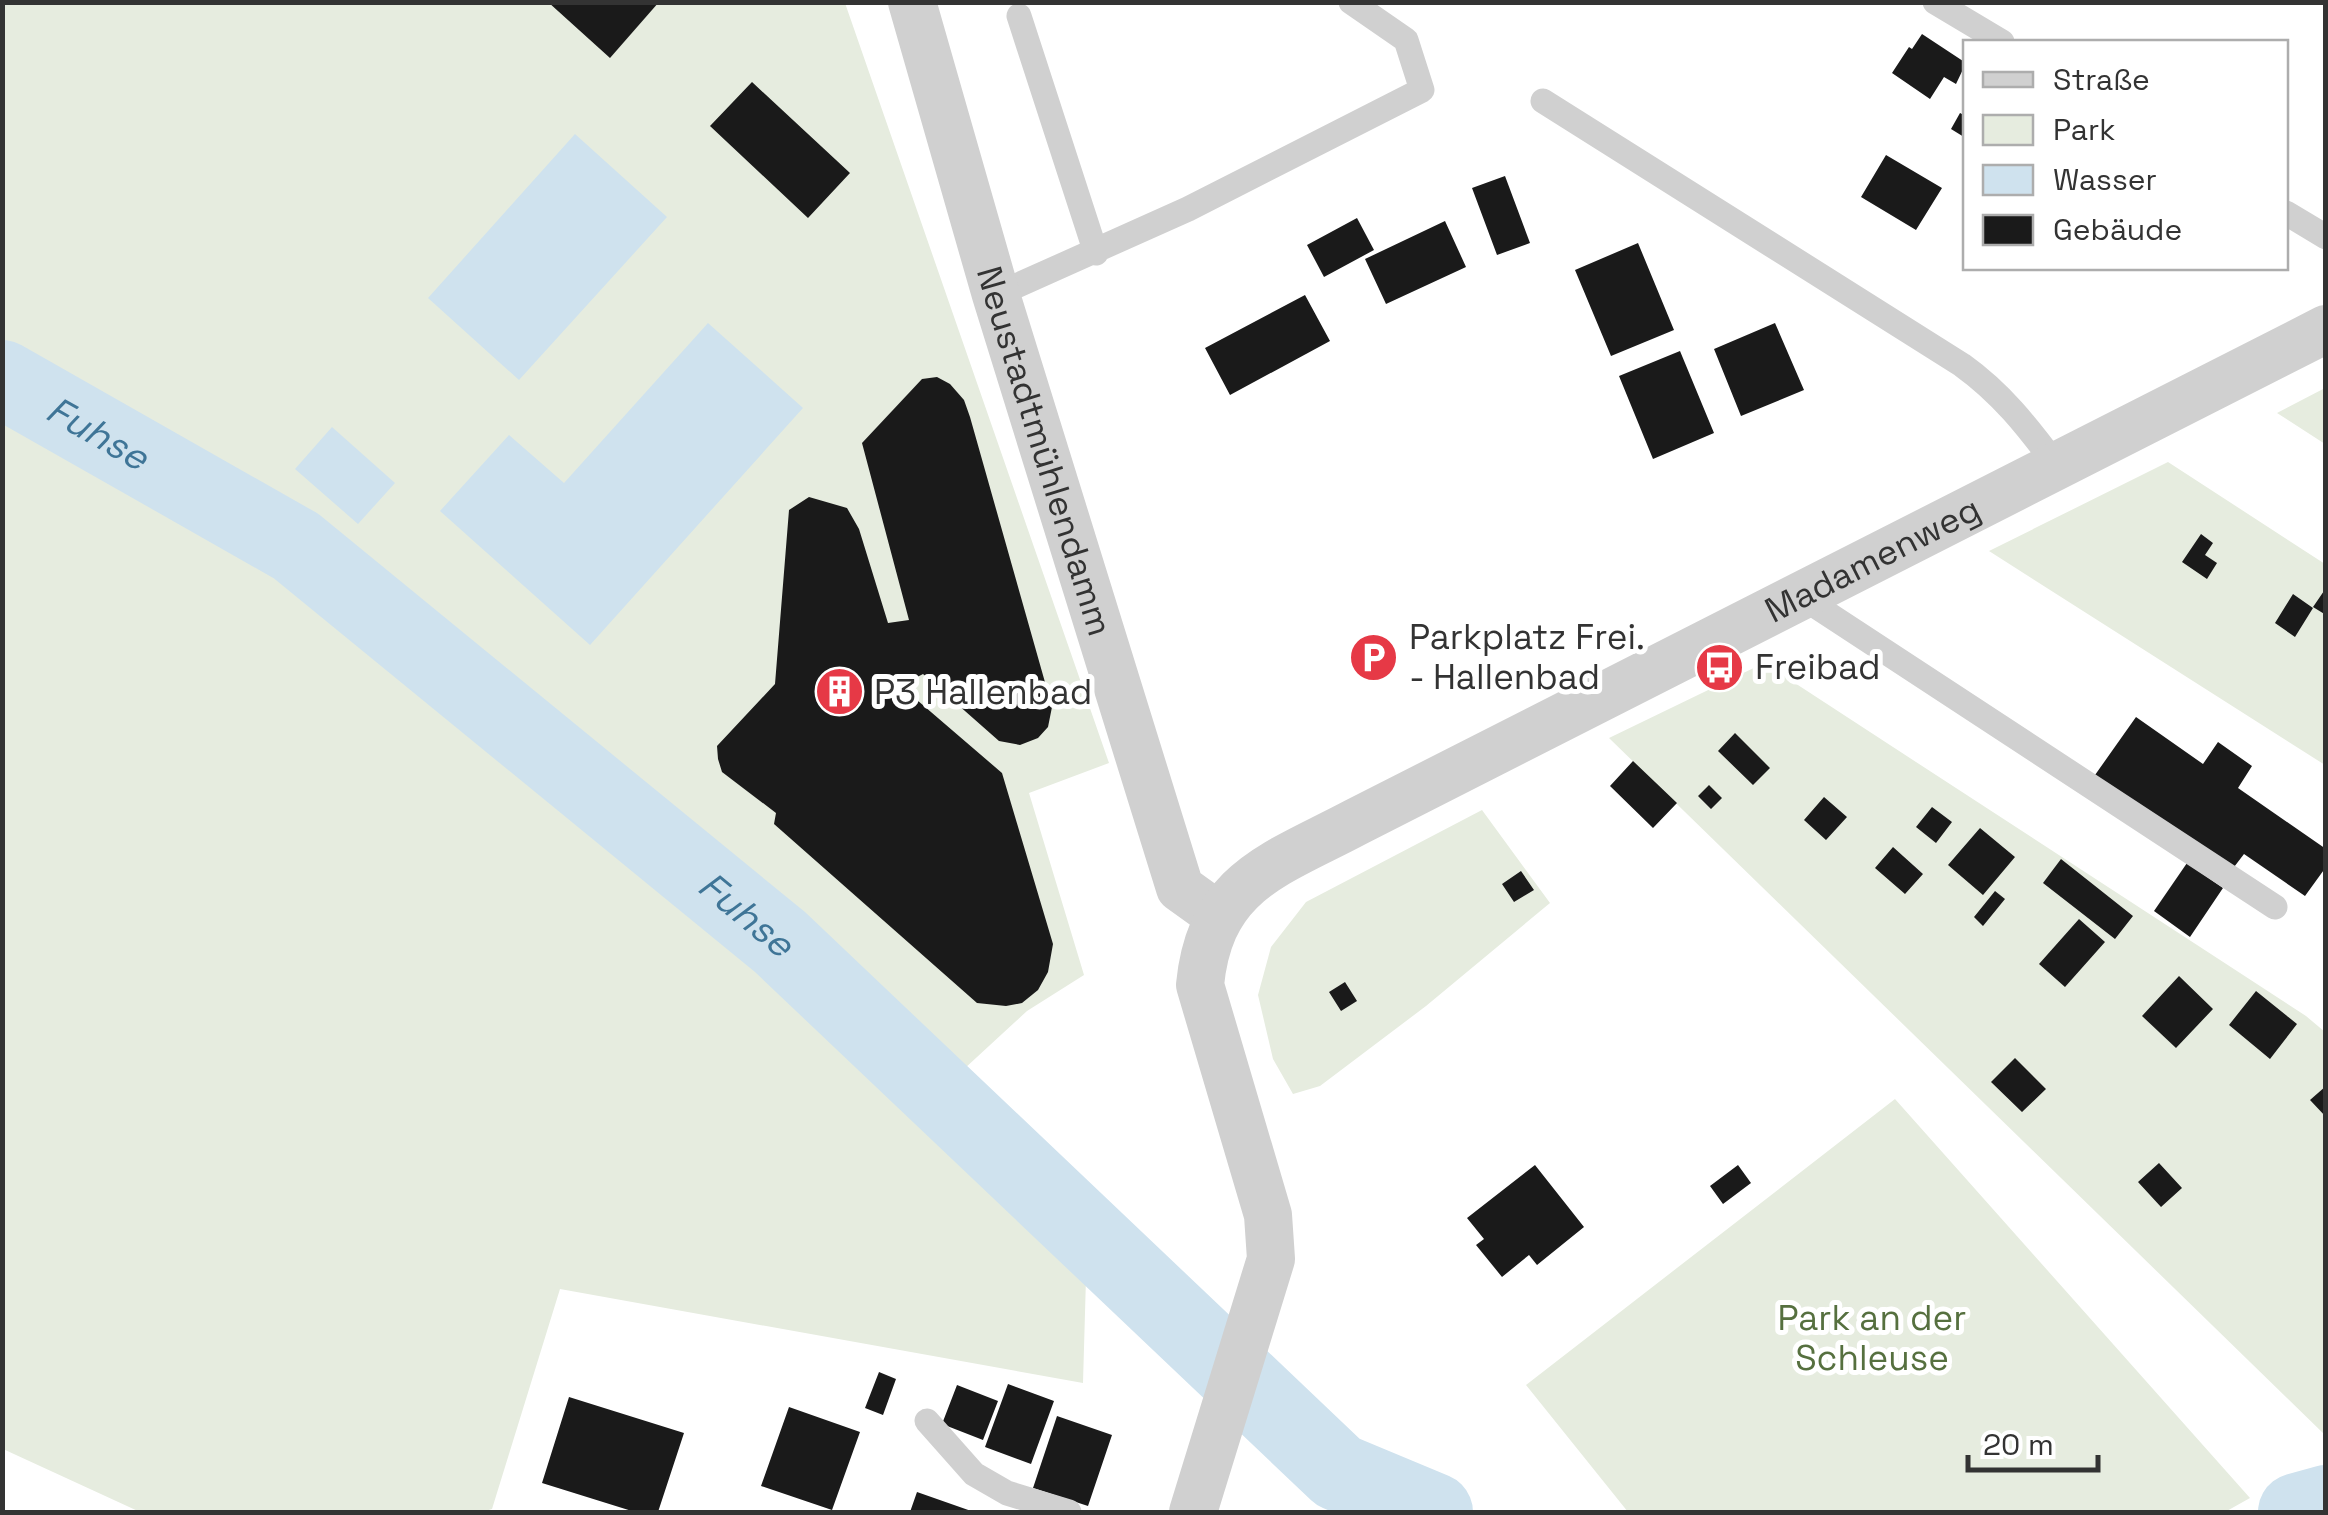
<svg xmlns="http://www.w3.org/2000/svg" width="2328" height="1515" font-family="'Space Grotesk',sans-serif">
  <rect width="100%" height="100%" fill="#fff"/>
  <path fill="#e6ecdf" d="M3,3H845L1109,763L1029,793L1084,975L1027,1011L951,1081L1088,1208L1083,1383L560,1289L492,1509L482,1512H140L3,1449Z
    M2325,388V444L2277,413Z
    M2168,462L2325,564V765L1989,551Z
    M1764,663L2306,1016L2325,1032V1435L1609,738Z
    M1482,810L1550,903L1426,1006L1320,1086L1293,1094L1273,1059L1258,995L1271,947L1306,902Z
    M1895,1099L2250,1498L2225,1512H1628L1526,1385Z"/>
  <path fill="#cfe2ee" d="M575,134L667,217L519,380L428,298Z
    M708,323L803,408L590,645L440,511L509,435L564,483Z
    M332,427L395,483L358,524L295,469Z"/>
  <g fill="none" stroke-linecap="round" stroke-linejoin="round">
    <g stroke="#cfe2ee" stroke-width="78">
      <path id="s1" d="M2,379L296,546L780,942L1338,1472L1434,1512"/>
      <path d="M2297,1512L2326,1504"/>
    </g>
  </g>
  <path fill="#1a1a1a" d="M548,2H659L610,58Z
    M1922,34L1966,63L1956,84L1944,77L1930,99L1892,73L1909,47L1912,49Z
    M752,82L850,173L808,218L710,126Z
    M1960,113L1966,116L1964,137L1951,129Z
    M1886,155L1942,188L1916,230L1861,197Z
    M1505,176L1530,243L1497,255L1472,188Z
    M1357,218L1374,250L1324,277L1307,245Z
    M1445,221L1466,267L1386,304L1365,259Z
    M1638,243L1674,330L1611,356L1575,270Z
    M1305,295L1330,341L1230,395L1205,348Z
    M1775,323L1804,390L1741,416L1714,349Z
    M1680,351L1714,433L1653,459L1619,376Z
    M937,377L950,384L964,400L970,417L1052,707L1048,727L1038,738L1020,745L999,741L923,674L904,684L917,700L1002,773L1053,944L1048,972L1038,990L1022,1003L1006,1006L977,1003L774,824L776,813L722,772L718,759L717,746L775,684L789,510L809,497L847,508L859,529L888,623L909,620L862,443L922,379Z
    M2201,534L2213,543L2205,555L2217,563L2207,579L2182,562Z
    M2326,588V615L2313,607Z
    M2293,594L2313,608L2295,637L2275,623Z
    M2136,717L2203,764L2218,742L2252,766L2238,788L2326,849V867L2305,896L2244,854L2231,871L2095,775Z
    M1735,733L1770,768L1753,785L1718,751Z
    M1633,761L1677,803L1653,828L1610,786Z
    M1709,785L1722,798L1711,809L1698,796Z
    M1824,797L1847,817L1826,840L1804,820Z
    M1932,807L1952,822L1936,843L1916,827Z
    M1980,828L2015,857L1983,895L1948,865Z
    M1893,847L1923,874L1905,894L1875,868Z
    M2061,859L2133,916L2115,939L2043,883Z
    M2187,863L2223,888L2190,937L2154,911Z
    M1521,871L1534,890L1514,902L1502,884Z
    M1995,891L2005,899L1983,926L1974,917Z
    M2079,919L2105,942L2065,987L2039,964Z
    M2179,976L2213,1009L2176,1048L2142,1016Z
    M1345,982L1357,1001L1341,1011L1329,992Z
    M2256,991L2297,1024L2270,1059L2229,1025Z
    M2015,1058L2046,1089L2022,1112L1991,1082Z
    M2326,1086V1117L2310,1100Z
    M2159,1163L2182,1188L2161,1207L2138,1182Z
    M1535,1165L1584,1227L1537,1265L1529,1255L1502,1277L1476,1245L1484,1239L1467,1218Z
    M1738,1165L1751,1183L1723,1204L1710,1186Z
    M879,1372L896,1379L883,1415L865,1408Z
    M1008,1384L1054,1401L1031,1464L985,1447Z
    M957,1385L998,1401L983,1440L942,1424Z
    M569,1397L684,1433L658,1512H635L542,1483Z
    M789,1407L860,1432L832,1510L761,1486Z
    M1057,1416L1112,1435L1088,1506L1033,1488Z
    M917,1492L974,1512H910Z"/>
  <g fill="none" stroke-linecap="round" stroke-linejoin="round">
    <path stroke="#d0d0d0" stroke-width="25" d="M1935,2L2002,42
      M1019,16L1096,253
      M1543,101L1962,365C2001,393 2027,426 2056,465
      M2286,213L2326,237
      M996,295L1188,209L1422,90L1406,40L1351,2
      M1802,597L2275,907
      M927,1421L974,1474L1007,1493L1069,1512"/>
    <g stroke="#d0d0d0" stroke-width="48">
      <path id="s2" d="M912,2L996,295L1180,888L1219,916"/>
      <path id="s3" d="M1193,1512L1271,1259L1268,1215L1200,985C1210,881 1275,865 1356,822L2326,329"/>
    </g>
  </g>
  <defs>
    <symbol id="parking-disc" viewBox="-11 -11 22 22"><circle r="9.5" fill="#e63946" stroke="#fff"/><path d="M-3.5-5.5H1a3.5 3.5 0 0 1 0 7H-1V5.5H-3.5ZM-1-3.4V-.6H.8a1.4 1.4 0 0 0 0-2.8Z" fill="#fff"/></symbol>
    <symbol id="bus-disc" viewBox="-11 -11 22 22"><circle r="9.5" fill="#e63946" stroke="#fff"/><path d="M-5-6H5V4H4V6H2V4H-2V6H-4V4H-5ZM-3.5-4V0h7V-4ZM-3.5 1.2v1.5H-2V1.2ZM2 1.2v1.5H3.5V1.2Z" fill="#fff"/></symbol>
    <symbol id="building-disc" viewBox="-11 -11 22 22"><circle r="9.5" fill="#e63946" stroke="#fff"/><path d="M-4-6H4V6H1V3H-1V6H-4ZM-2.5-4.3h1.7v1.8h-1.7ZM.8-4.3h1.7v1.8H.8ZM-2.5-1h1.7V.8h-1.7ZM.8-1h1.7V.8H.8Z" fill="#fff"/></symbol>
  </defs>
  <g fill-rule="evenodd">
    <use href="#parking-disc" x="1346" y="630" width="55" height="55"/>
    <use href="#bus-disc" x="1692" y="640" width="55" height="55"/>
    <use href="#building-disc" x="812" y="664" width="55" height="55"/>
  </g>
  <g text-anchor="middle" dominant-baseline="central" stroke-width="10" stroke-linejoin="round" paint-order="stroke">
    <g font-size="35" fill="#333" stroke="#fff">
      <text stroke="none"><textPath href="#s2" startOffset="468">Neustadtmühlendamm</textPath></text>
      <text stroke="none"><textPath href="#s3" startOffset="1368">Madamenweg</textPath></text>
    </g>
    <g font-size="35" fill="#333" stroke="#fff" text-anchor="start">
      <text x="1409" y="637">Parkplatz Frei.<tspan x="1409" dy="40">- Hallenbad</tspan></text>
      <text x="1755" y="667">Freibad</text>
      <text x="874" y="692">P3 Hallenbad</text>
    </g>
    <g font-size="35" fill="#56703f" stroke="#fff">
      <text x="1872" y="1318">Park an der<tspan x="1872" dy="40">Schleuse</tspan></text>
    </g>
    <g font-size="38" font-style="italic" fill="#3f7597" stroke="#fff">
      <text stroke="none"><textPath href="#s1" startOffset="110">Fuhse</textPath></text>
      <text stroke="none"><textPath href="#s1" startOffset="920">Fuhse</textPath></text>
    </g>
  </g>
  <rect width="2328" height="1515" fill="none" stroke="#333333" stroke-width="10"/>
  <rect x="1963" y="40" width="325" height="230" fill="#ffffff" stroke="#adadad" stroke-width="2.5"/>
  <rect x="1983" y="72" width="50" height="15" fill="#d0d0d0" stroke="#adadad" stroke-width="2.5"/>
  <text x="2053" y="90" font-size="30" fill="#333333">Straße</text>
  <rect x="1983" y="115" width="50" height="30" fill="#e6ecdf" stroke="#adadad" stroke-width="2.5"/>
  <text x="2053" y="140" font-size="30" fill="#333333">Park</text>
  <rect x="1983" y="165" width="50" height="30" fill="#cfe2ee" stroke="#adadad" stroke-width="2.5"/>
  <text x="2053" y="190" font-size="30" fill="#333333">Wasser</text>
  <rect x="1983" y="215" width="50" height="30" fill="#1a1a1a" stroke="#adadad" stroke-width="2.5"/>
  <text x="2053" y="240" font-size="30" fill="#333333">Gebäude</text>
  <path d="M1968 1455v15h130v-15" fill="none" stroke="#333333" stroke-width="5"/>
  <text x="1983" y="1455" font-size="30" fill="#333333" stroke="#ffffff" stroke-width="8" paint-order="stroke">20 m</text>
</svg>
